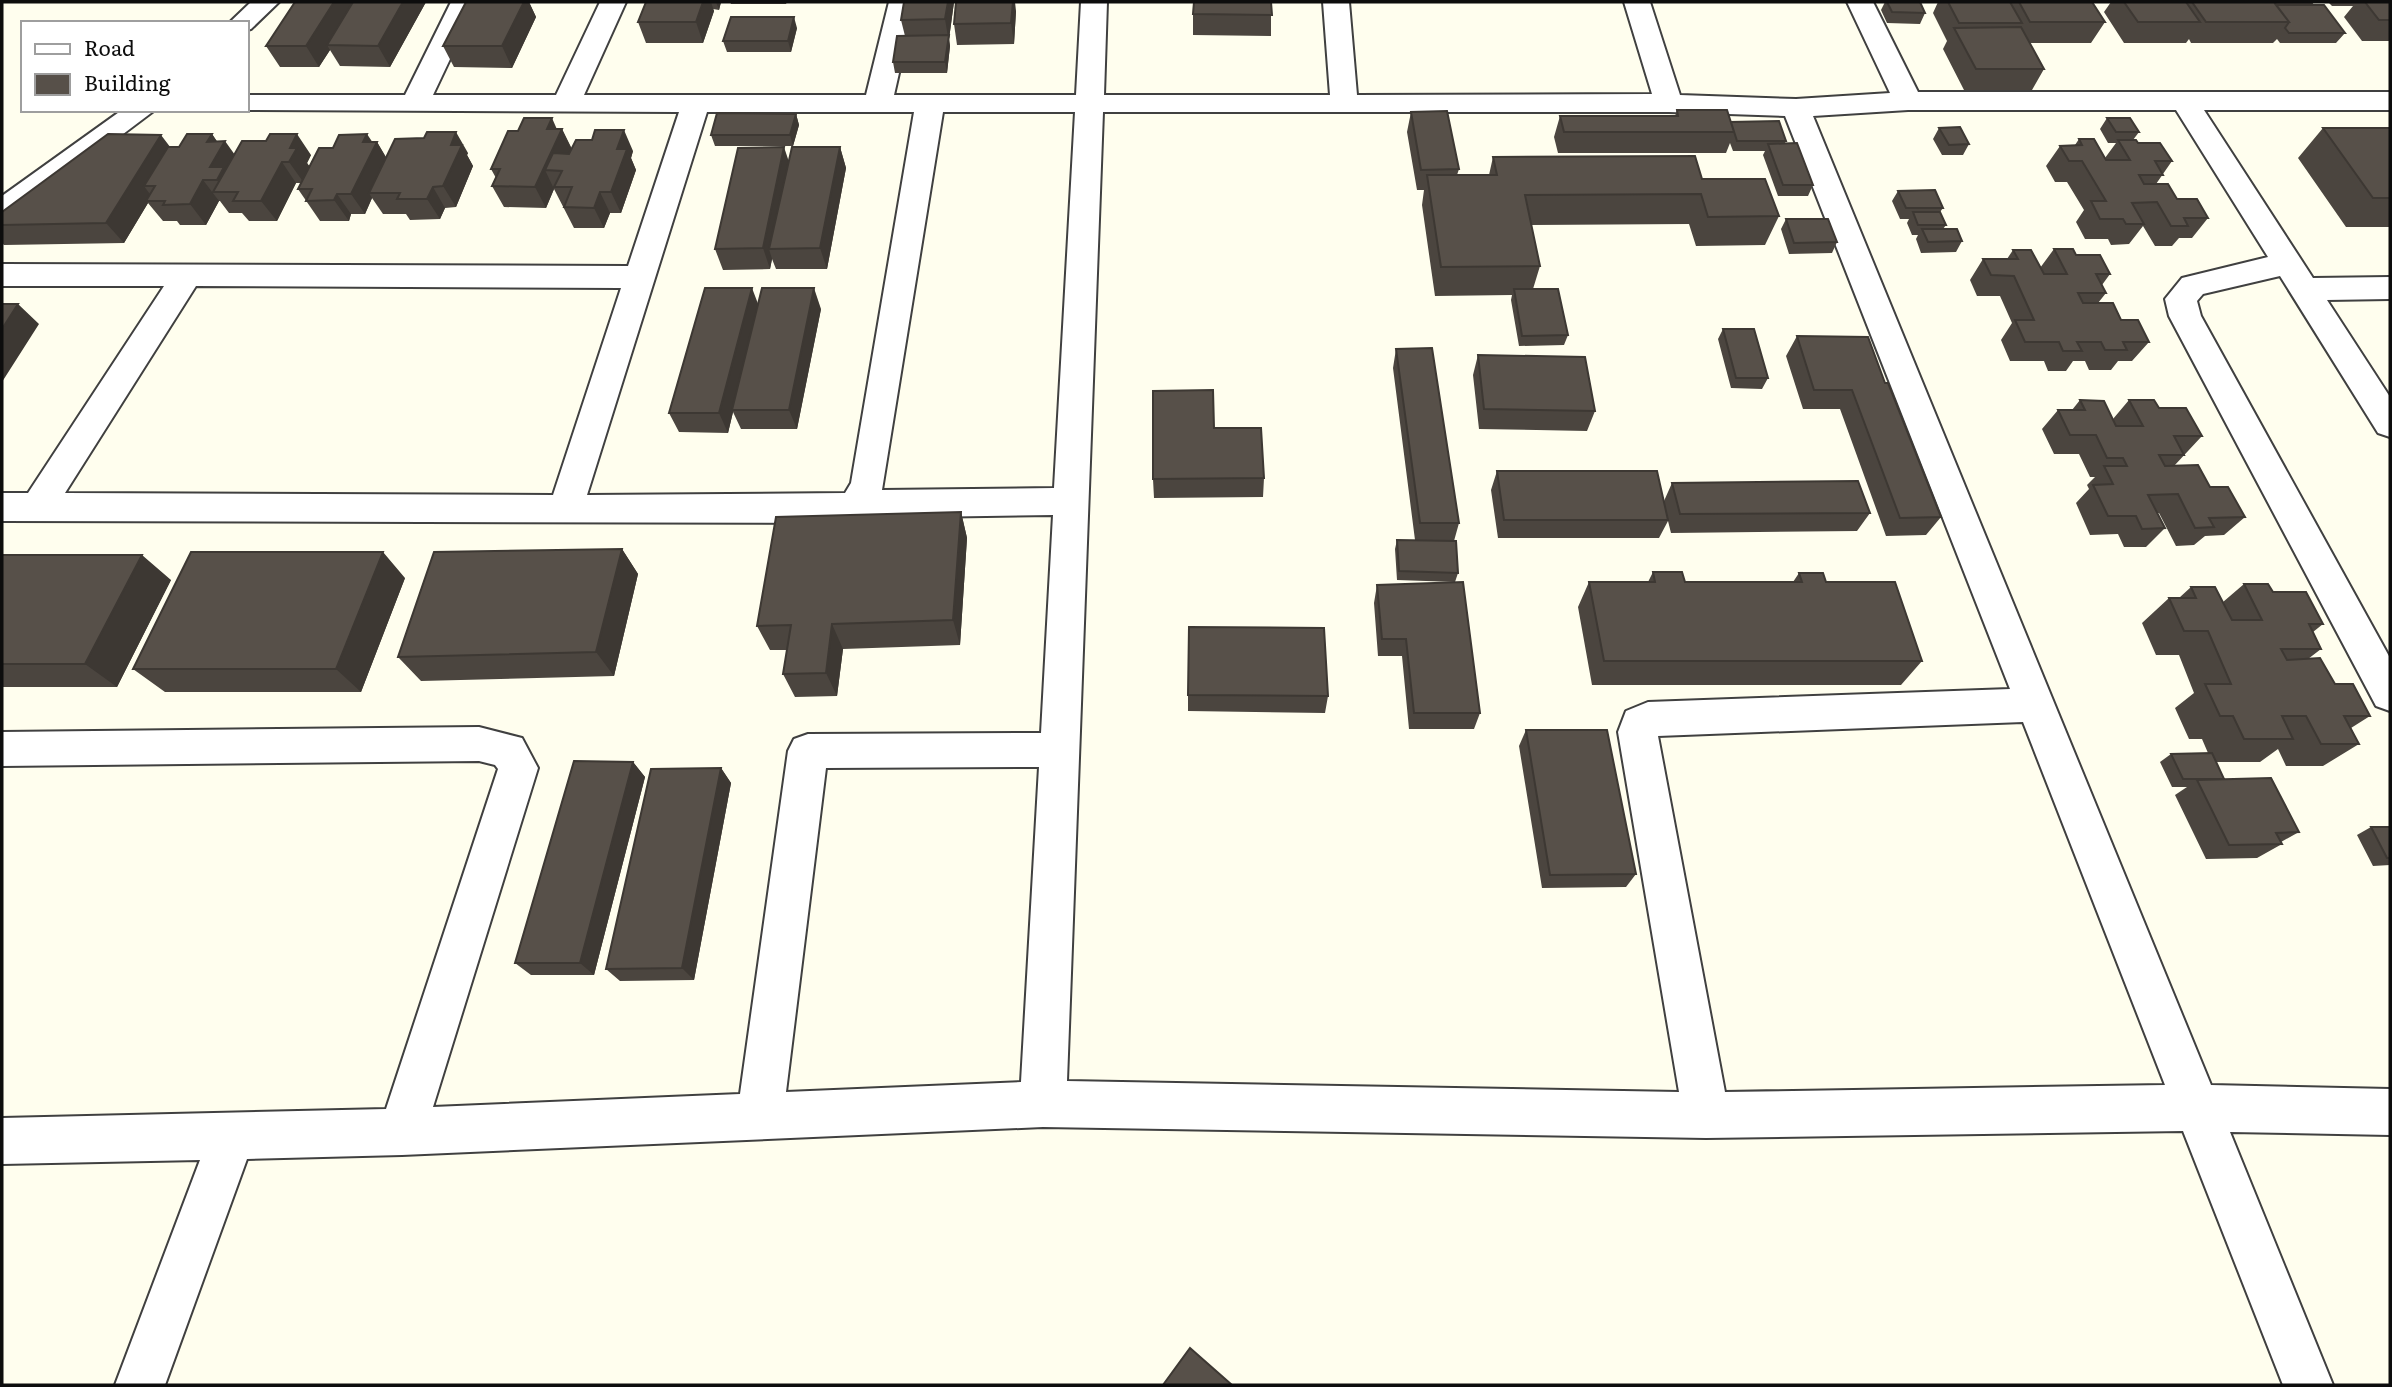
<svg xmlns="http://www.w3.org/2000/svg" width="2392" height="1387" font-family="Literata,serif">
  <rect width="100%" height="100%" fill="#fffeee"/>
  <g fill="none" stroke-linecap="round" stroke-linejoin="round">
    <defs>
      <path id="minor" d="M251,2H279L251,29L247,30V23H229Z
        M451,2H477L433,95H556L600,2H626L584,95H866L889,2H915L894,95H1076L1081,2H1107L1104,95H1330L1323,2H1349L1357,95L1652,94L1624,2H1650L1680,95L1796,99L1890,93L1847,2H1873L1918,92H2390V110H2204L2313,278L2390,277V299L2327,300L2390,397V437L2378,433L2280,276L2203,294L2197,301L2201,316L2390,658V711L2376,706L2169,316L2165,299L2182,278L2268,257L2176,110H1908L1813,116L2211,1085L2390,1089V1135L2230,1132L2333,1385H2283L2183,1131L1706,1138L1043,1127L402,1155L247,1159L165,1385H115L200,1160L2,1164V1118L386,1109L498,769L495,765L479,761L2,766V732L479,727L522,738L538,768L433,1107L740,1094L788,751L794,739L808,734L1041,733L1053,515L857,518L834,523L2,521V493H28L164,286H2V264L628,266L679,112L238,110H247V95H405ZM707,112H914L851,483L845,493L587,495ZM943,112H1075L1054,488L882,490ZM1103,112H1669L1785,116L2010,689L1648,702L1626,711L1618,732L1679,1092L1067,1081ZM196,286L621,288L553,495L65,493ZM2023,722L2165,1085L1725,1092L1658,736ZM1039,767L1021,1082L786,1092L826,768Z
        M122,110H155L13,217L2,220V196Z"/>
    </defs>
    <use href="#minor" stroke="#404040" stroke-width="4"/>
    <use href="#minor" fill="#fff" fill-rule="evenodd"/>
  </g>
  <path fill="#4b453f" d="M295,2H426L390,67L340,66L330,50L319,67H280L266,46Z
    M466,2H529L536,17L512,68L454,67L443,46Z
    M646,2H721L719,10L713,9L714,11L703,43H646L638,22Z
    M730,2H787L786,4H731Z
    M954,2L949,39L950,46L947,73H895L893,62L905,36L901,20Z
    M1193,2H1271V36L1193,35Z
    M1883,2H1920L1925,13L1920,24L1887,23L1881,10L1885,2Z
    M1938,2H2092L2105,22L2091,43H2030L2044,69L2032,90H1964L1943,49L1947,41L1933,13Z
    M2111,2H2314L2312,5L2345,33L2336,43H2280L2277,39L2273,43H2191L2189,39L2186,43H2124L2104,12Z
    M2328,2H2390V41H2362L2344,17L2353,6H2332Z
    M1016,11L1014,44L957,45L954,24Z
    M797,28L791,52H727L723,41Z
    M1677,110L1731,122L1786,141L1785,143L1813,185L1808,196H1778L1763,155L1765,151H1733L1730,143L1726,153H1558L1554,137L1560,116H1675Z
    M1411,112L1459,169L1457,175H1489L1493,157L1702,179L1779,216L1765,245L1696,246L1689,224L1531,225L1540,266L1533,289L1568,335L1564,345L1519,346L1511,300L1512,295L1435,296L1422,205L1424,190H1417L1407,132Z
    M796,114L799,125L793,146H715L711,135Z
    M2107,118L2139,132L2133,140L2138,143L2172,161L2156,184L2177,199L2208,218L2192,238H2179L2172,246H2155L2143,226L2129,244L2111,245L2108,239H2085L2076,222L2084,210L2067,182H2055L2046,166L2060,146L2075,145L2079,139L2105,158L2116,143H2108L2100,129Z
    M1939,128L1969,144L1963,155H1942L1933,139Z
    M2323,128H2390V227H2346L2298,158Z
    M557,129H562L572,149L633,151L631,158L636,170L621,213H610L604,228H574L554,189L546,208L504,207L492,186L496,178L491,169Z
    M212,134L217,142L234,155H311L307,163L310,167L333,148L372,142H377L386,157L468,153L467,155L473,166L456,207L445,208L440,219L410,220L406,214H383L372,198L365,214H351L349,221H320L298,189L301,183H296L277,221H249L242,213H229L220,201H219L206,225H180L177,221H163L148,203L124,243L4,245L2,243V212L170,147H179Z
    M840,147L846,168L827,269H776L772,259L770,269L723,270L715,249L789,162Z
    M1898,191L1943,208L1940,212L1946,225L1943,229L1962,241L1956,252L1921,253L1916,239L1918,235H1912L1907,223L1909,219H1900L1892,201Z
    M1786,219L1837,242L1832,253L1789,254L1781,229Z
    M2054,249L2076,255L2110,274L2102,285L2106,293L2098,303L2121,320L2149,342L2132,361H2118L2111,370H2089L2085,361H2073L2066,371H2048L2044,361H2010L2001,340L2012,323L2000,296H1977L1970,280L1983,259H2007L2013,250L2040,268Z
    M821,309L797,429H741L733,412L728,433L679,432L669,413Z
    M1723,329L1768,378L1762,389L1731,388L1718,339Z
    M1797,336L1885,383L1941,517L1926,535L1886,536L1840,409H1803L1786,356Z
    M1396,349L1459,523L1454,541L1458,573L1455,582L1397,580L1395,549L1397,540H1415L1393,368Z
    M1478,355L1595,411L1587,431L1479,429L1473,375Z
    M2080,400L2113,419L2129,400L2159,408L2202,436L2174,466L2210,487L2245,517L2224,535L2205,536L2194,545L2176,546L2159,513H2157L2165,528L2146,547H2124L2118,534L2090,535L2076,503L2089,489L2087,485L2095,477H2090L2079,454H2054L2042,429L2058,410H2072Z
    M1214,428L1264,478L1263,497L1154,498L1153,479Z
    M1497,471L1664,501L1672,483L1870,513L1857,531L1671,533L1668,521L1659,538H1498L1491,490Z
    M961,512L967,538L960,645L843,649L837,696L795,697L783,674L787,650H770L757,626Z
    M622,549L638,574L614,676L421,681L398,657Z
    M2,555L171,580L117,687H2Z
    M1653,572L1685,582H1793L1799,573L1826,582L1922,661L1901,685H1592L1578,607L1589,582H1648Z
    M405,578L361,692H165L133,669Z
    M2244,584L2273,592L2323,624L2313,632L2321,649L2308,659L2335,684L2370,716L2351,728L2359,744L2323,766H2286L2278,749L2260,762H2216L2224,779L2299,832L2281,842L2282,844L2257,858L2206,859L2175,795L2187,787H2172L2160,762L2171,754L2208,753L2202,739H2189L2175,708L2194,693L2179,655H2156L2142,623L2169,598H2179L2191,587L2223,602Z
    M1377,585L1480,713L1474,729H1409L1402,656H1378L1374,603Z
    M1188,695L1328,696L1325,713L1188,711Z
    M1526,730L1636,874L1626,887L1542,888L1519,746Z
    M633,762L645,777L594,975H531L515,963Z
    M721,768L731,783L694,980L620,981L606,969Z
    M2371,827H2390V865L2373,866L2357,835Z"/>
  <path fill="#3d3833" d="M334,2H359L327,45L330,50L319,67L306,46Z
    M403,2H426L390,67L378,46Z
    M524,2H529L536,17L512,68L502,46Z
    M703,2H711L714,11L703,43L696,22Z
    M716,2H721L719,10Z
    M948,2H954L949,39L950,46L947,73L945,62L948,37L945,19Z
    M1013,2H1015L1016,11L1014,44L1011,23Z
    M794,17L797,28L791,52L788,41Z
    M796,114L799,125L793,146L790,135Z
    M552,118L559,134L562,129L572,150L562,171L545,170L554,189L546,208L535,187L547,129Z
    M624,130L633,151L631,158L636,170L621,213L611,192L617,149Z
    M456,132L468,153L467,155L473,166L456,207L443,186L451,145Z
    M212,134L221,147L225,141L240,162L226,192L217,180L210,167L207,142Z
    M297,134L311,155L307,163L311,169L304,183L289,162L290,148Z
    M367,134L375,146L377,142L389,163L369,193L372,198L365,214L351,194L363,142Z
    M161,135L177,156L155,186H144L152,197L146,201L148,203L124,243L106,223Z
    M784,147L791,168L769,249L772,259L770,269L763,248Z
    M840,147L846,168L827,269L820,248Z
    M282,162L296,183L277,221L261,201Z
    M203,180L219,201L206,225L190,204Z
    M433,187L445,208L440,219L427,199Z
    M600,192L610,213L604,228L594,208Z
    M337,194L351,214L349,221L334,200Z
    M752,288L760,309L732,410L733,412L728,433L719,413Z
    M814,288L821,309L797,429L789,410Z
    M18,304L39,324L2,382V329Z
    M961,512L967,538L960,645L953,620Z
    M622,549L638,574L614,676L596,652Z
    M383,552L405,578L361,692L336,669Z
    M142,555L171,580L117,687L85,664Z
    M832,624L843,649L837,696L826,673Z
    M633,762L645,777L594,975L580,963Z
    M721,768L731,783L694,980L682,968Z"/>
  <path fill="#575049" stroke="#3d3833" stroke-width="2" d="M295,2H334L306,46H266Z
    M353,2H403L378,46L327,45Z
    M466,2H524L502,46H443Z
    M646,2H703L696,22H638Z
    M904,2H948L945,19L901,20Z
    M956,2H1013L1011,23L954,24Z
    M1194,2H1271L1272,15L1193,14Z
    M1887,2H1920L1925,13L1892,12Z
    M1948,2H2010L2022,23H1959Z
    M2019,2H2092L2105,22H2030Z
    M2124,2H2186L2200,22H2138Z
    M2192,2H2274L2289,22H2206Z
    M2365,2H2390V20H2379Z
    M2276,5H2324L2345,33H2289L2285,28L2289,22Z
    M731,17H794L788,41H723Z
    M2021,27L2044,69H1976L1954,28Z
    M949,35L945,62H893L897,36Z
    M1677,110H1727L1734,132H1564L1560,116H1678Z
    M1447,111L1459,169L1421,170L1411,112Z
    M717,113L796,114L790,135H711Z
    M524,118H552L547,129H562L535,187L492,186L500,169H491L508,131H518Z
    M2107,118H2130L2139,132H2116Z
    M1779,121L1786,141H1737L1731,122Z
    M1960,127L1969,144L1949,145L1939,128Z
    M2323,128H2390V198H2373Z
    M595,130H624L617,149H627L611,192H600L594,208L564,207L572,187H554L562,171L545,170L553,153L569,154L576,140H592Z
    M427,132H456L451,145H462L443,186L433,187L427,199H397L400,193H369L395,139L424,138Z
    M108,134L161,135L106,223L2,225V212Z
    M187,134H212L207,142L225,141L210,167H224L217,180H203L190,204L163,205L165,201H146L155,186H144L168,147H179Z
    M270,134H297L290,148H297L289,162H282L261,201H233L238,192H213L242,141H266Z
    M367,134L363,142H377L351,194H337L334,200L306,201L312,189H298L319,148H333L339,135Z
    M2079,139H2094L2106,160H2130L2118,140H2136L2138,143H2160L2172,161H2155L2163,175H2139L2144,184H2168L2177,199H2197L2208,218H2184L2188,226H2171L2157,202L2132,203L2144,224H2126L2123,219H2100L2091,201H2106L2082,161H2069L2060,146L2082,145Z
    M1797,143L1813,185H1783L1768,144Z
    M784,147L763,248L715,249L738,148Z
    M792,147H840L820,248L769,249Z
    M1695,156L1702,179H1765L1779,216L1708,217L1701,194L1525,195L1540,266L1441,267L1427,175H1497L1493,157Z
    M1935,190L1943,208H1906L1898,191Z
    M1913,212H1940L1946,225H1918Z
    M1786,219H1828L1837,242L1794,243Z
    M1922,229H1957L1962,241L1928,242Z
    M2054,249H2073L2076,255H2100L2110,274H2096L2106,293H2078L2083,303H2113L2121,320H2138L2149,342H2123L2127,350H2105L2101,342H2077L2082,351H2063L2059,342H2025L2015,320H2034L2014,276L1991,275L1983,259H2018L2013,250H2031L2044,274H2067Z
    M705,288H752L719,413H669Z
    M762,288H814L789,410H732Z
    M1514,289H1558L1568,335L1522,336Z
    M2,304H18L2,329Z
    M1723,329H1754L1768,378H1736Z
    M1797,336L1868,337L1885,383H1888L1941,517L1900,518L1852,390H1814Z
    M1432,348L1459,523H1420L1396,349Z
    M1478,355L1585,357L1595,411L1484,409Z
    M1213,390L1214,428H1261L1264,478L1153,479V391Z
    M2080,400L2104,401L2116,426H2143L2129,400H2154L2159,408H2186L2202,436H2174L2184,455H2159L2165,466L2198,465L2210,487H2228L2245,517L2209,518L2214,527L2195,528L2178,494L2148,495L2165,528L2142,529L2136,516H2108L2093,485L2113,484L2104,466H2127L2123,458H2107L2096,435H2070L2058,410H2085Z
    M1497,471H1657L1668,520H1504Z
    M1858,481L1870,513L1680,514L1672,483Z
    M961,512L953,620L832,624L826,673L783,674L791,625L757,626L776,517Z
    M1397,540L1456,541L1458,573L1399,571Z
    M622,549L596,652L398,657L434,552Z
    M191,552H383L336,669H133Z
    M2,555H142L85,664H2Z
    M1653,572H1682L1685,582H1802L1799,573H1823L1826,582H1895L1922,661H1604L1589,582H1655Z
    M1463,582L1480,713H1414L1406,639H1382L1377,585Z
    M2244,584H2268L2273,592H2306L2323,624H2309L2321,649H2281L2287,660L2320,658L2335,684H2353L2370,716H2344L2359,744H2321L2306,716H2282L2293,739H2244L2233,716H2220L2205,684H2231L2208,631H2184L2169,598H2196L2191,587H2215L2232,620H2262Z
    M1189,627L1324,628L1328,696L1188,695Z
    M1526,730H1607L1636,874L1550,875Z
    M2212,753L2224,779H2183L2171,754Z
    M574,761L633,762L580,963H515Z
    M721,768L682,968L606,969L651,769Z
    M2271,778L2299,832L2276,833L2282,844L2229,845L2197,780Z
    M2371,827H2390V858H2387Z
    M1190,1348L1232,1385H1163Z"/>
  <rect width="2392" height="1387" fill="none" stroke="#0d0d0d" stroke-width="7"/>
  <rect x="21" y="21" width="228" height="91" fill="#ffffff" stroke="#9e9e9e" stroke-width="2"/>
  <rect x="35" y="44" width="35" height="10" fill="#ffffff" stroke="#9e9e9e" stroke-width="2"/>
  <text x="84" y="56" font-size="21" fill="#0d0d0d">Road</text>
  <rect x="35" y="74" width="35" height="21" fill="#575049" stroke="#9e9e9e" stroke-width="2"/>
  <text x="84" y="91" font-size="21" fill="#0d0d0d">Building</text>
</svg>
